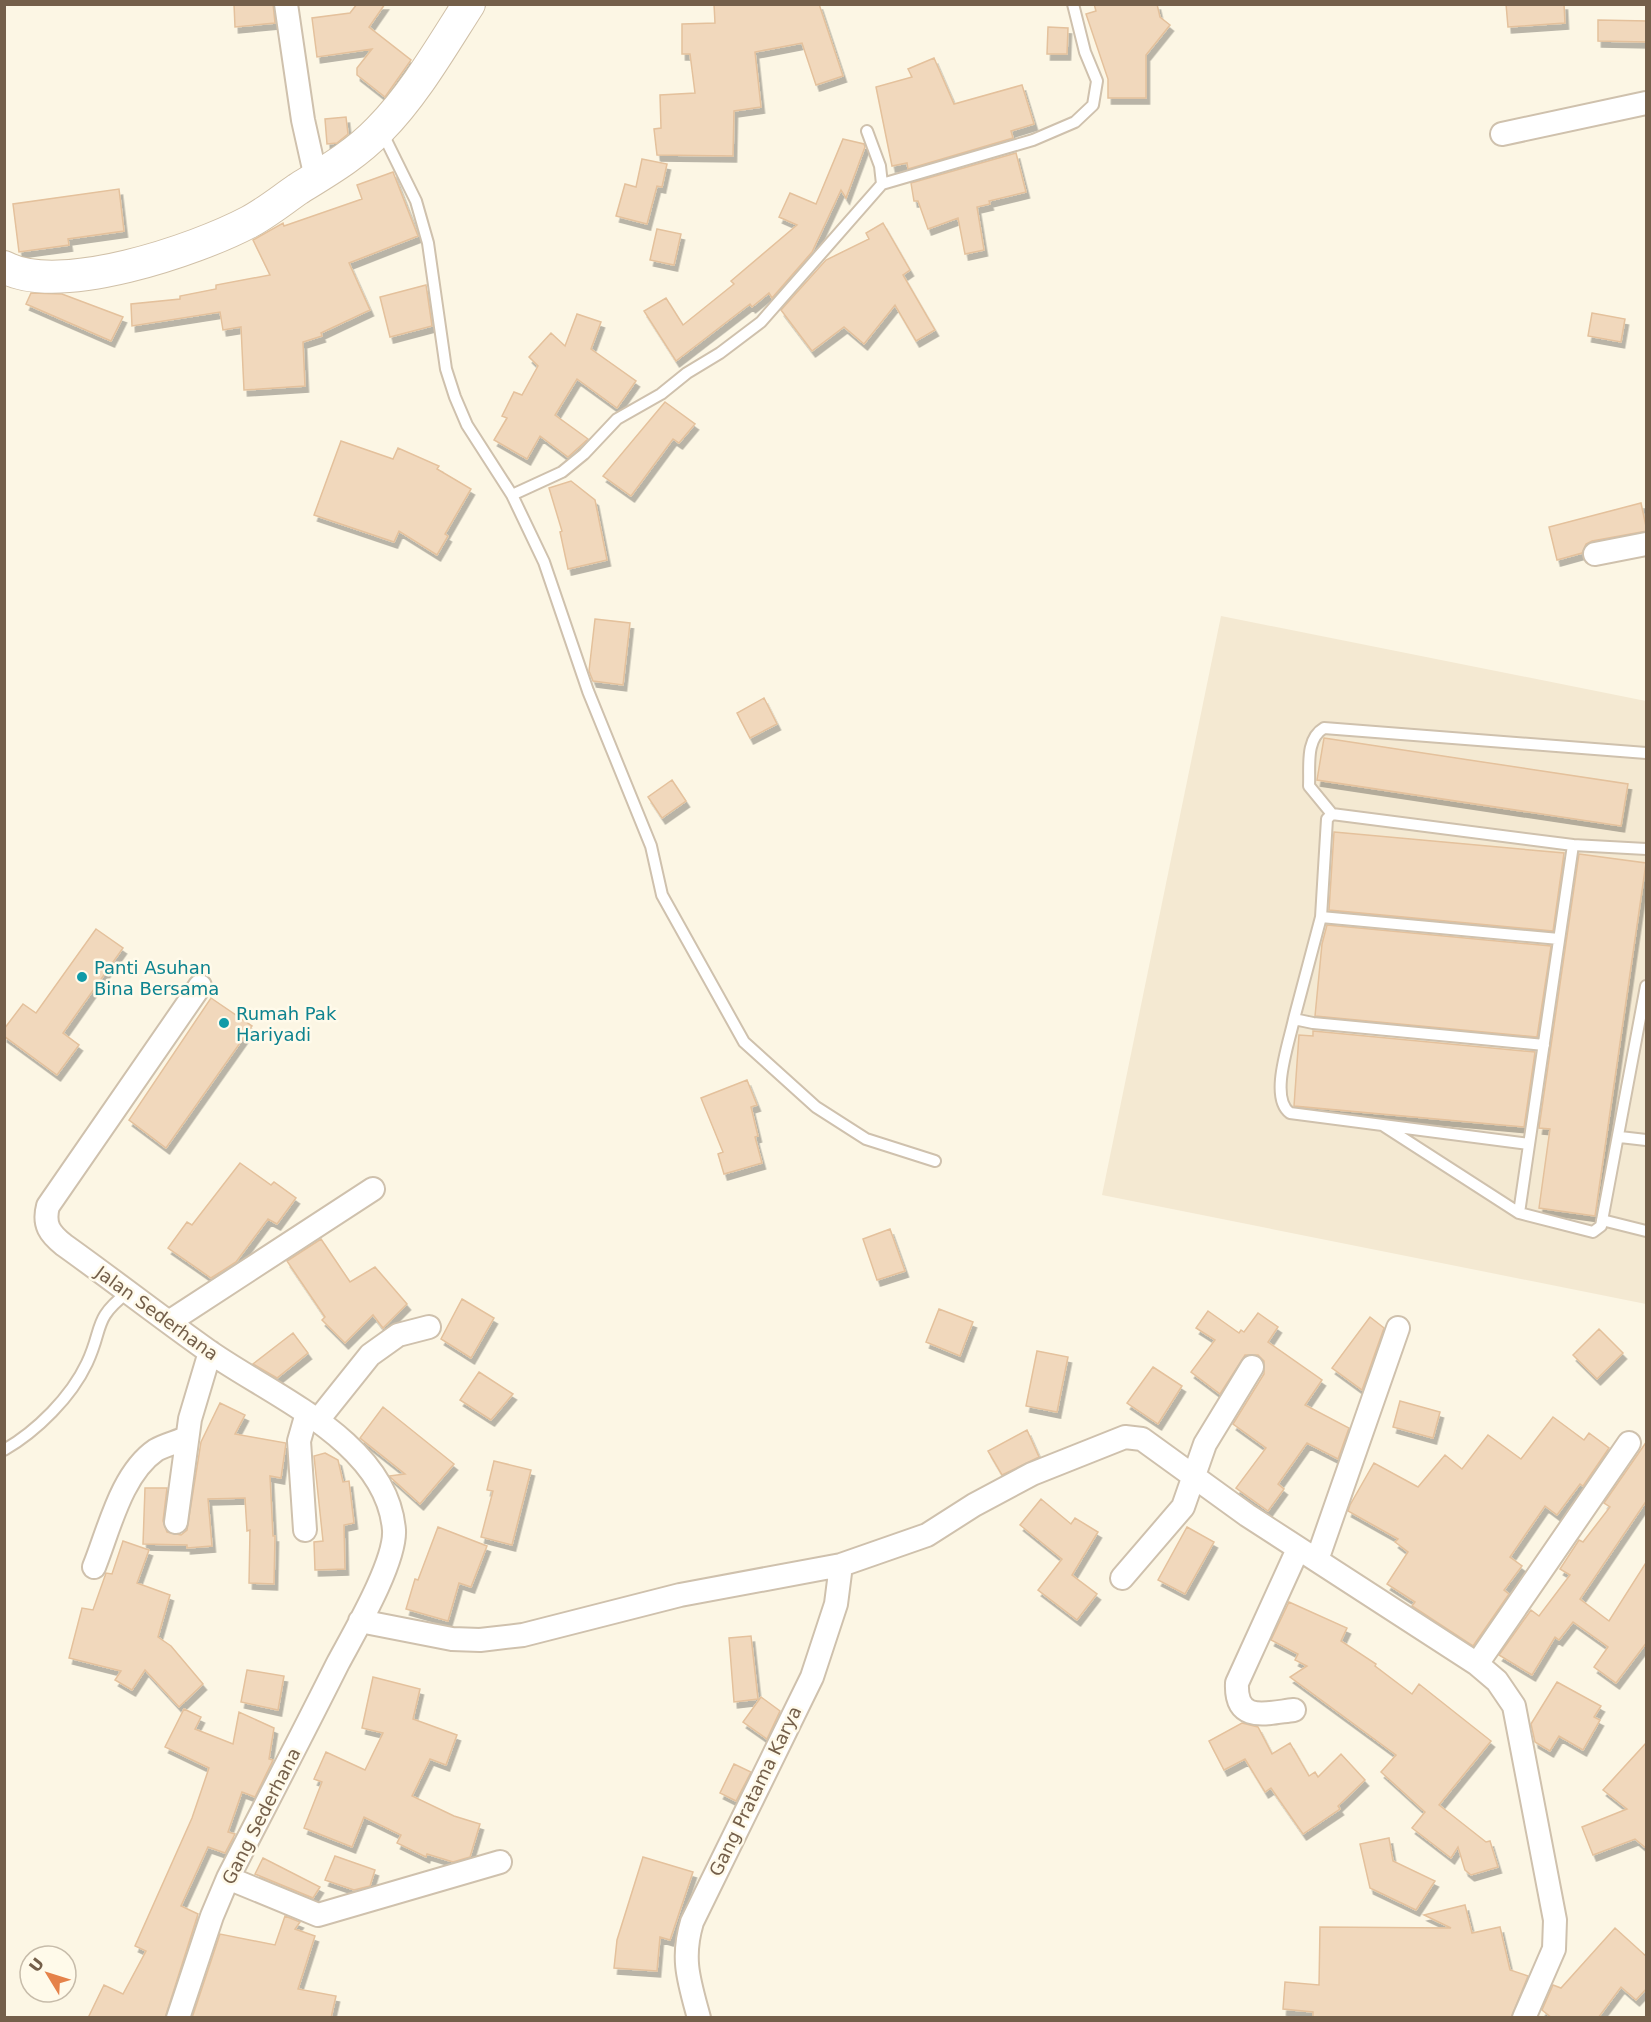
<svg xmlns="http://www.w3.org/2000/svg" width="1651" height="2022" font-family="'DejaVu Sans',sans-serif">
  <defs>
    <filter id="shadow"><feDropShadow dx="3.5" dy="6" stdDeviation="0" flood-color="#0004"/></filter>
  </defs>
  <rect width="100%" height="100%" fill="#fcf6e4"/>
  <path fill="#f4e9d2" d="M1221,616L1646,701V1304L1102,1195Z"/>
  <path fill="#f1d8bc" stroke="#e4c19c" stroke-width="1.5" filter="url(#shadow)" d="M234,4H273L275,23L235,27Z
    M357,4H385L369,27L411,60L385,97L357,75V68L372,49L317,57L312,18L350,13Z
    M714,4H819L843,76L816,85L802,43L755,52L761,107L734,111L733,156L657,155L654,129L661,128L660,95L695,93L690,54H682V24L715,23Z
    M1094,4H1157L1160,17L1170,25L1146,55V98H1108V79L1086,14L1096,11Z
    M1506,4H1564L1565,23L1508,27Z
    M1598,20L1647,21V42L1598,41Z
    M1048,27L1068,28L1067,54H1047Z
    M934,58L954,104L1022,85L1034,124L1011,131L1013,138L908,169L907,163L892,166L876,87L912,77L908,69Z
    M346,117L348,134L337,143L327,144L325,119Z
    M843,139L864,144L865,147L846,198L841,190L812,252L772,298L769,293L752,307L750,304L676,361L644,311L666,298L683,325L734,284L731,281L797,225L779,217L790,193L816,204Z
    M1016,153L1026,192L989,201L990,204L977,207L984,250L965,254L958,218L928,229L918,201H914L911,183Z
    M642,159L667,164L662,187L657,186L647,224L616,216L625,184L636,187Z
    M393,172L418,236L349,263L370,310L321,333L322,336L303,342L305,386L244,390L241,327L223,330L220,312L132,326L131,304L180,299V296L216,289V285L270,275L253,240L283,223L284,226L362,199L357,185Z
    M119,189L124,231L68,239L69,245L19,252L13,204Z
    M883,223L910,270L903,275L935,330L916,341L895,305L864,344L844,327L812,351L781,310L826,260L869,239L866,233Z
    M657,229L681,234L674,265L650,260Z
    M426,285L432,326L390,337L380,297Z
    M31,293L62,294L123,317L111,341L26,304Z
    M1592,313L1625,319L1621,342L1588,336Z
    M577,314L601,322L591,349L636,381L617,408L577,379L555,415L588,439L568,457L540,436L527,459L494,440L507,418L502,416L514,392L522,395L538,366L529,357L551,333L565,346Z
    M665,402L695,424L679,443L673,439L631,496L603,476Z
    M341,441L393,459L398,448L439,466L437,469L471,489L445,534L448,536L437,555L399,531L394,542L314,515Z
    M571,481L595,500L607,560L568,569L560,532L562,531L549,488Z
    M1641,503L1647,531L1592,541L1586,544L1582,553L1557,560L1549,527Z
    M595,619L630,623L623,685L593,681L589,671Z
    M764,698L777,724L750,738L737,713Z
    M1324,738L1628,784L1621,826L1317,780Z
    M672,780L686,801L662,818L648,797Z
    M1334,832L1564,853L1553,931L1329,910Z
    M1579,854L1646,863L1595,1216L1539,1208L1550,1129L1539,1128Z
    M1327,925L1551,946L1537,1037L1315,1016L1322,944Z
    M96,929L123,948L63,1033L79,1045L57,1075L4,1036V1029L23,1004L36,1013Z
    M211,998L252,1026L166,1148L129,1120Z
    M1313,1031L1535,1052L1524,1127L1294,1106L1299,1035L1313,1036Z
    M747,1080L757,1105L751,1107L758,1136L755,1137L762,1163L724,1174L718,1154L723,1152L701,1098Z
    M240,1163L271,1185L274,1182L296,1198L277,1224L268,1219L236,1262L211,1278L168,1248L187,1222L192,1225Z
    M890,1229L905,1271L877,1280L863,1239Z
    M321,1239L350,1282L375,1267L407,1304L383,1328L373,1315L345,1343L322,1320L325,1317L287,1261Z
    M462,1299L494,1318L471,1358L441,1339Z
    M939,1309L973,1322L960,1356L926,1342Z
    M1208,1311L1239,1333L1241,1330L1244,1332L1258,1313L1278,1327L1268,1342L1322,1380L1305,1405L1349,1428L1338,1459L1307,1443L1278,1484L1284,1489L1268,1511L1236,1488L1266,1448L1233,1424L1264,1374V1361L1258,1355H1245L1220,1394L1191,1372L1215,1340L1196,1328Z
    M1370,1317L1384,1328L1362,1390L1332,1368Z
    M1599,1329L1623,1353L1597,1379L1573,1355Z
    M293,1333L308,1353L277,1378L253,1364Z
    M1037,1351L1068,1357L1057,1412L1026,1406Z
    M1153,1367L1182,1386L1158,1424L1127,1403Z
    M479,1372L513,1394L491,1420L460,1400Z
    M1400,1401L1440,1412L1433,1438L1393,1427Z
    M220,1403L245,1415L235,1434L286,1443L281,1478L270,1476L273,1536H275L274,1584L249,1583L250,1530L247,1531L245,1498L208,1499L212,1546L187,1548V1545L143,1544L145,1488H167L163,1521L167,1532L181,1535L187,1530L201,1442Z
    M383,1407L454,1464L420,1504L389,1476L405,1474L360,1438Z
    M1553,1417L1584,1440L1589,1433L1609,1448L1583,1486L1580,1484L1557,1515L1545,1506L1510,1557L1522,1566L1504,1590L1509,1594L1473,1646L1412,1606L1415,1602L1387,1584L1408,1552L1395,1542L1398,1539L1348,1511L1350,1505L1374,1463L1418,1487L1445,1455L1462,1469L1488,1435L1521,1459Z
    M1027,1430L1039,1457L1002,1475L988,1451Z
    M1647,1441V1500L1580,1599L1609,1621L1647,1561V1642L1616,1683L1594,1667L1608,1647L1573,1622L1559,1640L1555,1637L1532,1675L1499,1655L1531,1610L1539,1616L1570,1575L1560,1569L1579,1540L1583,1542L1610,1507L1604,1503Z
    M325,1453L338,1460L343,1482L349,1481L354,1523L344,1525L345,1569L315,1570L314,1542L323,1541L314,1456Z
    M494,1461L531,1470L512,1545L481,1537L493,1491L487,1490Z
    M1041,1499L1071,1524L1075,1518L1098,1532L1072,1575L1097,1594L1077,1620L1038,1590L1062,1559L1020,1525Z
    M438,1527L487,1546L471,1587L459,1583L448,1621L406,1609L415,1579L418,1580Z
    M1187,1527L1214,1542L1185,1594L1158,1580Z
    M123,1541L149,1550L137,1583L170,1595L158,1637L171,1646L203,1684L179,1707L145,1670L132,1690L115,1680L121,1671L69,1658L82,1608L93,1610L106,1573L112,1574Z
    M1289,1602L1347,1628L1341,1641L1376,1664L1375,1666L1412,1694L1419,1684L1491,1741L1439,1805L1486,1842L1490,1841L1498,1867L1471,1875L1465,1870L1458,1847L1451,1858L1412,1828L1425,1812L1381,1772L1396,1755L1290,1677L1307,1666L1295,1660L1298,1654L1271,1640Z
    M751,1636L758,1699L734,1702L729,1638Z
    M247,1670L284,1676L278,1710L241,1702Z
    M373,1677L420,1689L413,1719L457,1735L446,1765L430,1759L412,1796L454,1816L480,1824L470,1857L453,1862L427,1854L426,1857L397,1843L401,1835L364,1817L352,1847L304,1828L322,1782L314,1779L326,1752L365,1770L383,1733L362,1728Z
    M1557,1682L1601,1706L1594,1717L1600,1720L1583,1750L1559,1736L1550,1751L1535,1742L1531,1724Z
    M761,1697L780,1711L767,1739L743,1722Z
    M184,1709L201,1717L195,1729L233,1744L239,1712L274,1728L269,1759L273,1760L255,1797L242,1792L228,1832L235,1834L225,1853L208,1847L181,1906L198,1914L165,2018H88L104,1985L123,1994L146,1951L135,1946L192,1818L209,1768L165,1747Z
    M1242,1723L1258,1727L1272,1754L1290,1743L1309,1776L1315,1772L1318,1777L1341,1754L1365,1780L1338,1806L1340,1809L1303,1834L1271,1788L1265,1792L1245,1759L1224,1770L1209,1741Z
    M1647,1742V1849L1635,1839L1593,1855L1582,1827L1627,1809L1603,1790Z
    M734,1764L751,1772L736,1801L720,1793Z
    M1389,1838L1393,1861L1435,1881L1416,1910L1370,1888L1360,1844Z
    M335,1856L375,1870L370,1886L354,1890L325,1880Z
    M643,1857L693,1872L670,1940L660,1937L657,1971L614,1968L617,1940Z
    M263,1858L320,1887L313,1898L255,1874Z
    M1465,1905L1472,1933L1500,1927L1510,1970L1528,1976L1511,2018H1313V2012L1283,2009L1285,1982L1319,1985L1320,1927L1451,1928L1424,1915Z
    M285,1916L300,1922L295,1929L315,1936L298,1989L336,1996L331,2018H192L220,1934L275,1945Z
    M1615,1928L1647,1957V1988L1636,2000L1621,1987L1598,2018H1552L1542,2010L1553,1985L1561,1988Z"/>
  <g fill="none" stroke-linecap="round" stroke-linejoin="round">
    <defs>
      <path id="service" d="M382,132L416,201L428,243L446,369L455,397L467,425L512,495L544,562L588,691L651,846L662,895L744,1042L816,1107L866,1139L935,1161
        M882,184L1033,140L1075,122L1093,105L1097,81L1085,52L1073,4
        M512,495L562,472L584,454L617,419L661,394L687,373L720,353L761,322L882,184L880,166L867,131
        M1332,814L1309,786C1310,767 1305,739 1324,728L1646,753
        M1321,917L1327,819L1332,814L1573,845L1646,849
        M1294,1019C1289,1043 1269,1098 1290,1113L1529,1144
        M1544,1045L1313,1023L1294,1019L1295,1015L1321,917L1559,939
        M1384,1126L1519,1213L1593,1232L1601,1226L1646,986
        M1620,1137L1646,1140
        M1519,1213L1573,845
        M1602,1220L1646,1231
        M4,1450C37,1431 71,1397 87,1363C104,1327 92,1320 128,1292"/>
      <path id="minor" d="M286,4L303,120L316,178
        M1502,134L1646,103
        M1595,554L1646,544
        M169,1322L373,1189
        M318,1420L370,1355L398,1335L429,1327
        M176,1522L190,1419L210,1352
        M305,1530L299,1441L307,1413
        M1317,1560L1398,1328
        M94,1567C109,1530 121,1474 156,1450C165,1445 177,1442 186,1438
        M1122,1578L1183,1507L1205,1444L1252,1367
        M360,1621L452,1639L480,1640L523,1635L680,1595L841,1565L927,1535L974,1505L1032,1474L1125,1437L1142,1439L1247,1515L1477,1664L1497,1681L1514,1706L1555,1920L1554,1949L1524,2018
        M1477,1664L1629,1443
        M1294,1710C1267,1713 1235,1724 1237,1683L1298,1549
        M228,1878L318,1915L500,1862
        M178,2018L212,1916L228,1878C265,1806 302,1735 338,1663C354,1633 396,1562 394,1530C387,1441 270,1395 207,1350C159,1316 113,1280 64,1245C50,1234 43,1225 48,1206L200,986
        M699,2018C689,1981 681,1959 692,1922L812,1677L836,1604L841,1565"/>
      <path id="secondary" d="M4,267C59,297 196,250 249,222C266,213 282,200 298,189C327,171 355,155 379,130C414,95 442,46 469,4"/>
    </defs>
    <use href="#service" stroke="#cfc1ad" stroke-width="14"/>
    <use href="#minor" stroke="#cfc1ad" stroke-width="26"/>
    <use href="#secondary" stroke="#d0c0a8" stroke-width="34"/>
    <use href="#service" stroke="#fff" stroke-width="10"/>
    <use href="#minor" stroke="#fff" stroke-width="22"/>
    <use href="#secondary" stroke="#fff" stroke-width="32"/>
  </g>
  <g fill="#0f9aa8" stroke="#fffaea" stroke-width="2">
    <circle cx="82" cy="977" r="6"/>
    <circle cx="224" cy="1023" r="6"/>
  </g>
  <g text-anchor="middle" dominant-baseline="central" stroke-width="5" stroke-linejoin="round" paint-order="stroke">
    <g font-size="18" fill="#0d838f" stroke="#fffaea" text-anchor="start">
      <text x="94" y="967">Panti Asuhan<tspan x="94" dy="21">Bina Bersama</tspan></text>
      <text x="236" y="1013">Rumah Pak<tspan x="236" dy="21">Hariyadi</tspan></text>
    </g>
    <g font-size="18" fill="#745f4a" stroke="#fffaea">
      <text transform="translate(157 1313) rotate(36)">Jalan Sederhana</text>
      <text transform="translate(755 1791) rotate(-64)">Gang Pratama Karya</text>
      <text transform="translate(261 1816) rotate(-63)">Gang Sederhana</text>
    </g>
  </g>
  <rect width="1651" height="2022" fill="none" stroke="#745f4a" stroke-width="12"/>
  <g transform="translate(48 1974) rotate(308)"><circle r="28" fill="#fffaea" stroke="#c7bcaa" stroke-width="1.5"/>
  <path d="M0-4.5L10 22L0 15L-10 22Z" fill="#e5824a"/>
  <text y="-9" font-size="16" font-weight="bold" text-anchor="middle" fill="#745f4a">U</text>
  </g>
</svg>
